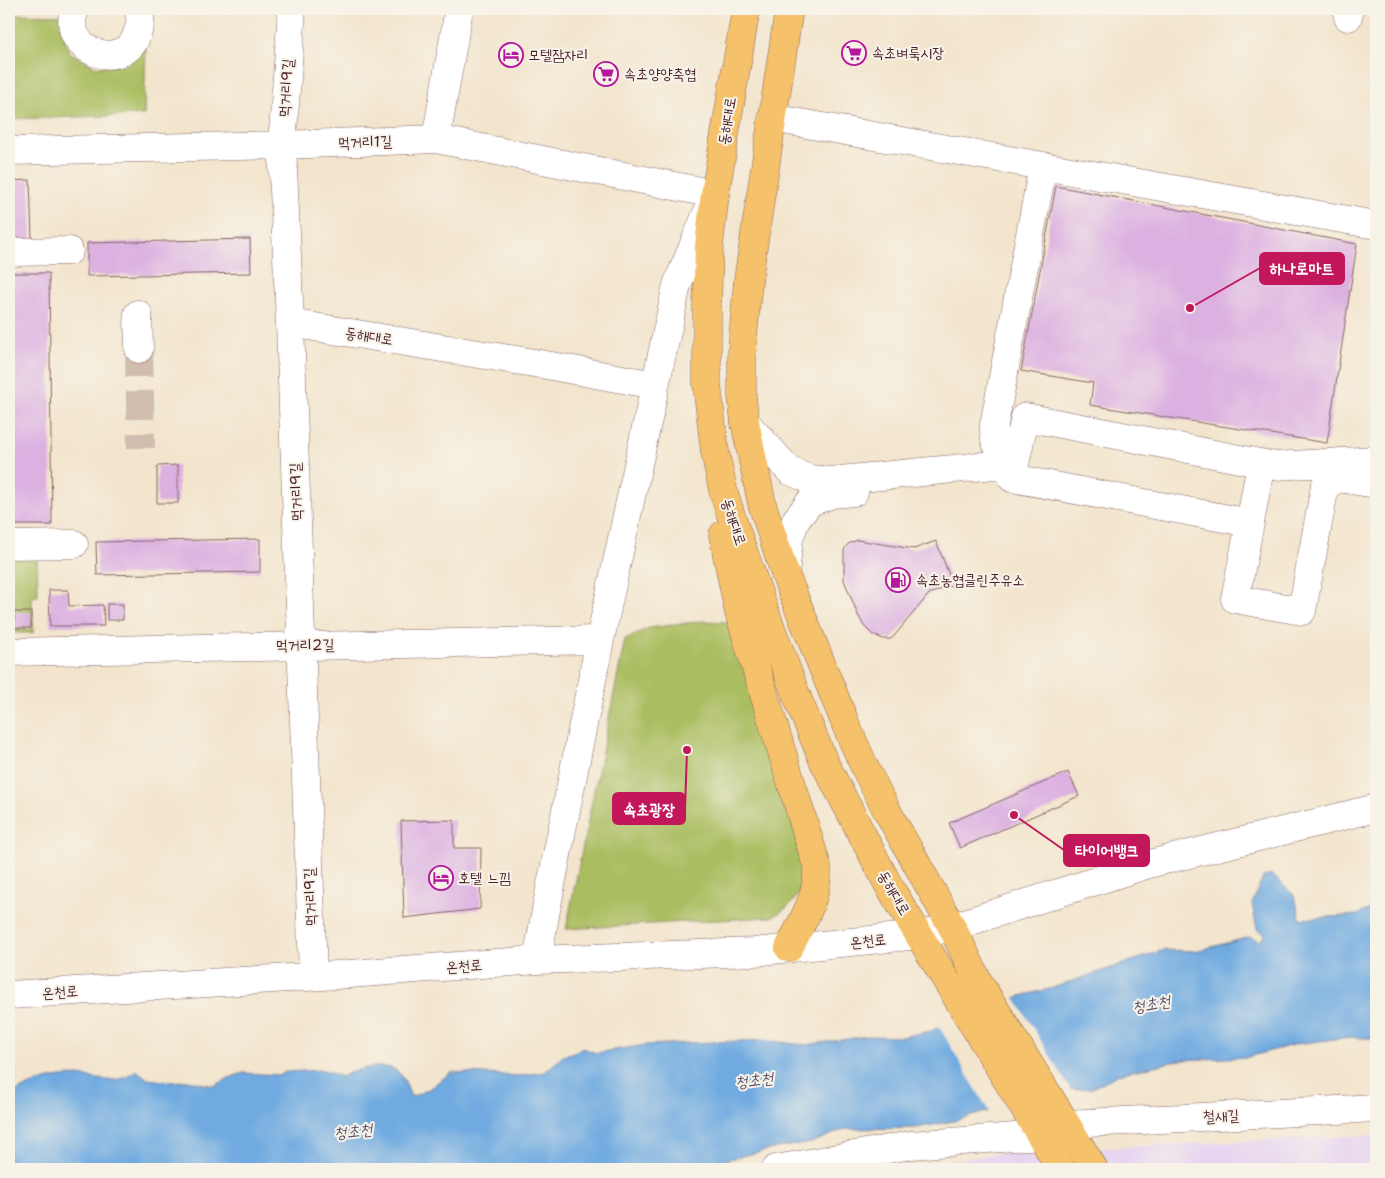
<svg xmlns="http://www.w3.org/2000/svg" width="1385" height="1178" font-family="'Shantell Sans','Poor Story',sans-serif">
  <rect width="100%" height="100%" fill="#f7f3e8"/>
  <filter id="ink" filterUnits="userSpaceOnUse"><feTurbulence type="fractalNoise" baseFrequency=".02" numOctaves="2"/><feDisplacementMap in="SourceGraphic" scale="10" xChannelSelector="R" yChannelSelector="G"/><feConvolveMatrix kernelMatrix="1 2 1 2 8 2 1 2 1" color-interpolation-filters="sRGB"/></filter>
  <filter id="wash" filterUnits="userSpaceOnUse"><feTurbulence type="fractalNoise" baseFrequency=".0096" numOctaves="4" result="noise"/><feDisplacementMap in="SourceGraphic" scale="20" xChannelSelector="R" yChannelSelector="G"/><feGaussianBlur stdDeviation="1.12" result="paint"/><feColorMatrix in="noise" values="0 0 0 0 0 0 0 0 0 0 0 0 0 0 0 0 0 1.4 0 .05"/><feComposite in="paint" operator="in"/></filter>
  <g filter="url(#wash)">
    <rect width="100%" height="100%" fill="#f3e5cd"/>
    <path fill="#e5d3f1" d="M1376,1135V1169H890L1002,1153Z"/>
    <path fill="#aabd60" stroke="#7a6e46" d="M9,14L63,15L61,27L69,52L96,67L126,64L146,45L144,115L9,119Z
      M37,555L38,596L32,597L33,633H9V556Z
      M703,621L731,622L807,861C803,888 798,905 771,917L566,929L625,639L649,628Z"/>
    <path fill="#6faae0" stroke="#5c6486" d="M1272,875L1295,896L1300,919L1357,915L1376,906V1039L1350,1037L1297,1044L1248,1057L1181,1060L1119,1074L1092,1088L1063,1090L954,1121L916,1128L845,1129L811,1143L777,1148L716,1162L695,1169H9V1096C28,1084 49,1077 72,1076C89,1075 109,1085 126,1077C130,1075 133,1072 136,1070L148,1079L173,1082L188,1080L214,1086L229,1078L243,1073L281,1075L285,1072L323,1070L341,1077C356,1069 389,1059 401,1075C406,1081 408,1090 411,1097L427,1090L452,1072L518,1076L545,1072L563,1056L583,1048L596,1053L645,1045L761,1040L806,1045L867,1036L901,1037L931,1031L959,1018L1024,995L1049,989L1164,950L1195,951L1250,937L1260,941L1265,934L1257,929L1252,904L1263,877Z"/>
    <path fill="#f3e5cd" d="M1014,996L1072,1092L1034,1098L990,1113L938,1025L958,1016Z"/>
    <g id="blocks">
      <path fill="#dcb0e1" d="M30,180L32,240L9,241V181Z
        M1056,186L1357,244L1327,443L1090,405L1093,383L1021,371Z
        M250,239L251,273L87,276V243Z
        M9,273H49L52,525H10Z
        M178,465V503H157V466Z
        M260,539V572L97,575L96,542Z
        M857,540L914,549L936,541L953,585L929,594L895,635L891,639H883L872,634L864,626L858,615L844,580V550L848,544Z
        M49,590H68L69,606L103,605L104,626H50Z
        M107,604H123V620H107Z
        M14,612H31V628H15Z
        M1068,772L1079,796L960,848L949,823Z
        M454,820V848H481L480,909L404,918L401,821Z"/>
    </g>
  </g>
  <g filter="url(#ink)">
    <use href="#blocks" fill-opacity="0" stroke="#856464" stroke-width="1"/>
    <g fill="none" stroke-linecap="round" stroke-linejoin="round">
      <path stroke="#d1bdad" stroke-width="28" stroke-dasharray="28 14" stroke-linecap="butt" d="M139,349L141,448"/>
      <defs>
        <path id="minor" d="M75,9C58,52 127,75 138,31C141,24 141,16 138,9
          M292,9L282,145L290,323L313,976
          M1348,17V9
          M772,118L1376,225
          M436,139L459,9
          M9,151L282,145L436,139L715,194L677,285L600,640L546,910L537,960
          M9,252L69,251
          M138,314L139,349
          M290,323L546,365L655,385
          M745,422L790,471L809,479L830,481L1015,463
          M1376,460L1275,466L1025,417L1012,478L1250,523L1235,599L1302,611L1325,486L1338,478L1376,484
          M1015,463C1000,450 993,447 994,425L1043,166
          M1250,523L1258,480
          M9,545L74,544
          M785,574L789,539L796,520L810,502L832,494L854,492
          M9,652L600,640
          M9,995L323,976L537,960L754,952L919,935L952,927L1149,864L1376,808
          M1067,1124L1376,1108
          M776,1169L911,1145L1041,1135"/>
        <path id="major" d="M746,9L715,194L709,246L707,306V385L715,452L723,490L735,528L765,612L795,692L823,760L889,886L1061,1169
          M789,9L748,280L742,350V397L745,422L762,504L785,574L846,725L865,768L886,809L952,927L979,983L1094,1169
          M723,535L739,613L817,866C819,896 802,922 789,948"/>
      </defs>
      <use href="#minor" stroke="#856464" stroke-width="29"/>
      <use href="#major" stroke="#856464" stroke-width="29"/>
      <use href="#minor" stroke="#fff" stroke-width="28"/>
      <use href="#major" stroke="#f5c16b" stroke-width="28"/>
    </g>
  </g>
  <defs>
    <symbol id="supermarket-ring" viewBox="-11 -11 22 22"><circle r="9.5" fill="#f7f3e8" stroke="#b5179e" stroke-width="1.5"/><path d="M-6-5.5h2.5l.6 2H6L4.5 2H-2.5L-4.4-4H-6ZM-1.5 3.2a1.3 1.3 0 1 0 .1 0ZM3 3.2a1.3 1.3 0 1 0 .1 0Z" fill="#b5179e"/></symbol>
    <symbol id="hotel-ring" viewBox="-11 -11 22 22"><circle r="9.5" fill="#f7f3e8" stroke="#b5179e" stroke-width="1.5"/><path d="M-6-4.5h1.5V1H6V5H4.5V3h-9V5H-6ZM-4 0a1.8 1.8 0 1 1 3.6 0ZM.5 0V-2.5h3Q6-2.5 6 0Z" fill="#b5179e"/></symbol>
    <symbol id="fuel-ring" viewBox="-11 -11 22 22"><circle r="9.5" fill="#f7f3e8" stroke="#b5179e" stroke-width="1.5"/><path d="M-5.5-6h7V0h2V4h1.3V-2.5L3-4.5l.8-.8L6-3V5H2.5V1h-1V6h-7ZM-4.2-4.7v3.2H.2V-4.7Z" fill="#b5179e"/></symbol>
  </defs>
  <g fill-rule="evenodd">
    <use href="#supermarket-ring" x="840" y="39" width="28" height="28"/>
    <use href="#hotel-ring" x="497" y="41" width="28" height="28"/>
    <use href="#supermarket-ring" x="592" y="60" width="28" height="28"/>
    <use href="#fuel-ring" x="884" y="566" width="28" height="28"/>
    <use href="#hotel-ring" x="427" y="864" width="28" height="28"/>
  </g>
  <g text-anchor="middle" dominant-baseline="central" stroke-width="4" stroke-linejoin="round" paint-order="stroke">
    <g font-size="15" fill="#4a1f2b" stroke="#f7f3e8" text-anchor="start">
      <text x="872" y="53">속초벼룩시장</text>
      <text x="528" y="55">모텔잠자리</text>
      <text x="624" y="74">속초양양축협</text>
      <text x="916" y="580">속초농협클린주유소</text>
      <text x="458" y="878">호텔 느낌</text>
    </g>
    <g font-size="15" fill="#4a1f2b" stroke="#f7f3e8">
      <text transform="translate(286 88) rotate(-86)">먹거리9길</text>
      <text transform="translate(727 121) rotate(-81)">동해대로</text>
      <text transform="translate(365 142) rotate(-2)">먹거리1길</text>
      <text transform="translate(369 336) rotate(9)">동해대로</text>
      <text transform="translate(296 492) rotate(-92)">먹거리9길</text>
      <text transform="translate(734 522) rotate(72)">동해대로</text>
      <text transform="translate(305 645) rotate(-1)">먹거리2길</text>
      <text transform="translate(894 893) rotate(60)">동해대로</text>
      <text transform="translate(310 897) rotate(-92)">먹거리9길</text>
      <text transform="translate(868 941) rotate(-6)">온천로</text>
      <text transform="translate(464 966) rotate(-4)">온천로</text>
      <text transform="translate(60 992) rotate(-4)">온천로</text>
      <text transform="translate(1221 1116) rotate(-3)">철새길</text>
    </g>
    <g font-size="16" font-style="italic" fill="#57506a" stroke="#f7f3e8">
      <text transform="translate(1151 1004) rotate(-10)">청초천</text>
      <text transform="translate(754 1080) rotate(-7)">청초천</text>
      <text transform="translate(353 1131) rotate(-6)">청초천</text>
    </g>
  </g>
  <path fill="none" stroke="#c2185b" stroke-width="2" d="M1190 308L1260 268M687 750L685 809M1014 815L1064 850"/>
  <g fill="#c2185b" stroke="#f7f3e8" stroke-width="2">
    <circle cx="1190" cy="308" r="5"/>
    <circle cx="687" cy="750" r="5"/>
    <circle cx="1014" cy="815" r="5"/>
  </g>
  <g fill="#c2185b" stroke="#c2185b" stroke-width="2">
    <rect x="1260" y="253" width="84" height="31" rx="5"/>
    <rect x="613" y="793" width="72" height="31" rx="5"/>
    <rect x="1064" y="835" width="85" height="31" rx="5"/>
  </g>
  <g font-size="16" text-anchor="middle" font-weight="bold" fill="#fff">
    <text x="1302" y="274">하나로마트</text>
    <text x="649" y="815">속초광장</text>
    <text x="1107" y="856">타이어뱅크</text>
  </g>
  <rect width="1385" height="1178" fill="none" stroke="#f7f3e8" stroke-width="30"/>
</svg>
